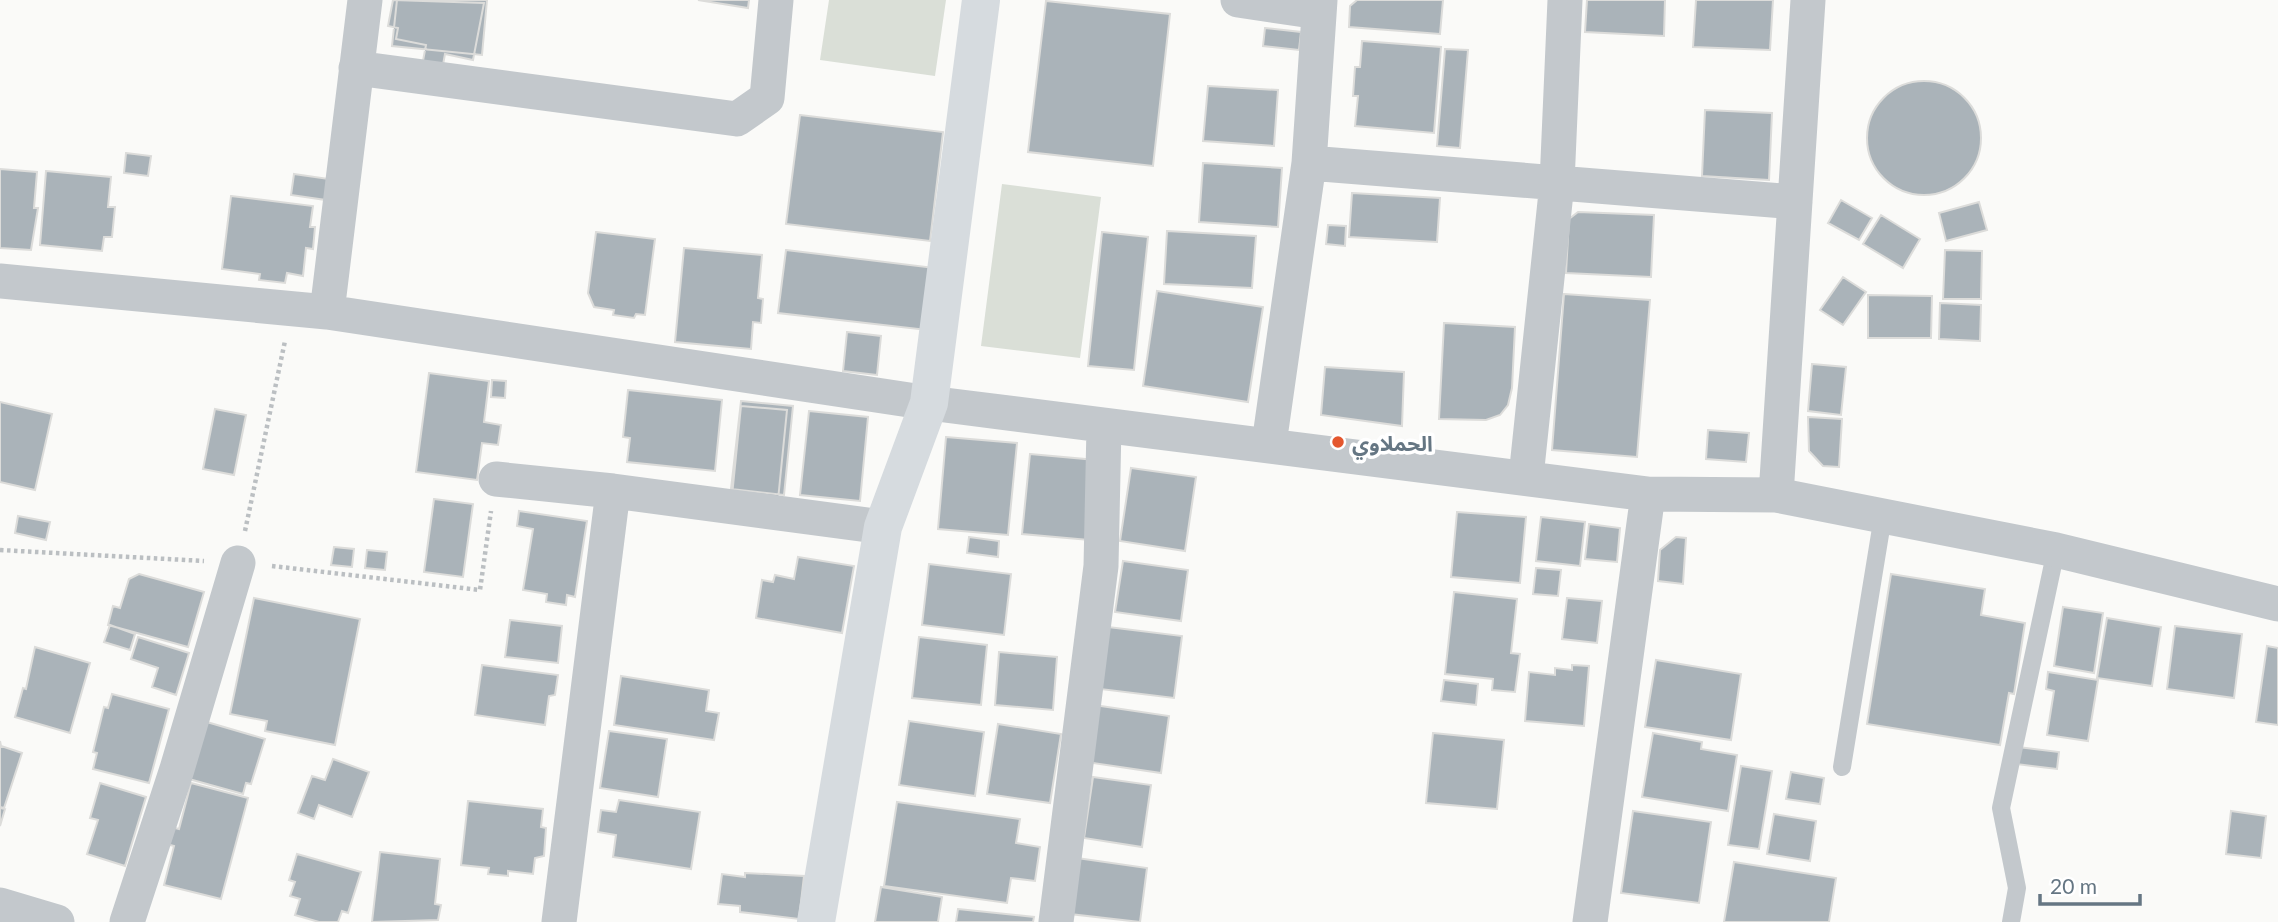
<svg xmlns="http://www.w3.org/2000/svg" width="2278" height="922" font-family="Lato,'Noto Sans Arabic',sans-serif">
  <rect width="100%" height="100%" fill="#fafaf8"/>
  <path fill="#dadfd7" d="M829,0H946L935,76L820,60Z
    M1002,184L1101,197L1080,358L981,346Z"/>
  <path fill="#aab3b9" stroke="#dcdcda" stroke-width="2" d="M393,0L484,3L473,60L445,54L442,70L422,66L426,45L396,39L398,28L388,26Z
    M397,0H487L482,55L392,46Z
    M698,0H749L748,8Z
    M1357,0H1443L1440,34L1349,27L1350,6Z
    M1587,0H1665L1664,36L1585,32Z
    M1696,0H1773L1770,50L1693,47Z
    M1046,1L1170,14L1153,166L1028,152Z
    M1265,28L1301,32L1299,50L1263,46Z
    M1362,41L1441,47L1434,133L1355,126L1358,96H1353L1355,67H1360Z
    M1445,49L1468,50L1460,148L1437,146Z
    M1867 138a57 57 0 1 1 114 0a57 57 0 1 1-114 0Z
    M1208,86L1278,90L1274,146L1203,141Z
    M1705,110L1772,113L1769,180L1702,176Z
    M800,115L943,132L930,241L786,224Z
    M126,153L151,156L148,176L124,173Z
    M1203,163L1282,168L1278,227L1199,222Z
    M0,169L37,172L34,208H38L31,250L0,248Z
    M46,171L111,177L108,207H115L112,237H104L102,251L40,245Z
    M294,174L329,179L326,200L291,195Z
    M1352,193L1440,198L1437,242L1349,237Z
    M231,196L313,206L310,227H315L313,249L306,248L303,276L287,273L285,283L259,280L260,274L222,269Z
    M1841,200L1872,218L1859,240L1828,223Z
    M1979,202L1987,230L1946,241L1939,213Z
    M1578,212L1654,215L1651,277L1566,273L1569,219Z
    M1881,215L1920,239L1903,268L1863,244Z
    M1328,225L1346,226L1345,246L1326,244Z
    M1167,231L1256,236L1252,288L1164,284Z
    M596,232L655,239L645,315L636,314L634,318L613,315L614,310L594,307L588,293Z
    M1102,232L1148,237L1134,370L1088,366Z
    M684,248L762,255L758,298L763,299L761,323L753,322L751,349L675,342Z
    M786,250L935,268L927,330L778,313Z
    M1945,250L1982,251L1981,299H1943Z
    M1843,277L1866,292L1843,325L1820,310Z
    M1157,291L1263,307L1248,402L1143,386Z
    M1564,294L1650,300L1637,457L1552,450Z
    M1868,295L1932,296L1931,338H1868Z
    M1940,303L1981,305L1980,341L1939,339Z
    M1444,323L1515,327L1512,388L1508,405L1500,415L1486,420L1439,419Z
    M847,332L881,336L877,375L843,371Z
    M1812,364L1846,367L1841,415L1808,411Z
    M1325,367L1404,372L1402,426L1321,415Z
    M429,373L489,381L484,422L501,425L498,445L482,443L477,480L416,472Z
    M492,380L506,381L505,398L491,397Z
    M628,390L722,400L715,471L627,462L630,438L623,437Z
    M741,401L793,406L784,495L731,489Z
    M0,402L52,414L35,490L0,482Z
    M741,406L787,410L778,500L732,496Z
    M215,409L246,415L234,475L203,469Z
    M809,411L868,417L860,501L800,495Z
    M1808,417L1842,419L1839,467L1823,466L1809,451Z
    M1708,430L1749,433L1746,462L1706,459Z
    M946,437L1017,443L1008,535L938,529Z
    M1030,454L1096,460L1089,540L1022,534Z
    M1131,468L1196,477L1185,551L1120,541Z
    M434,499L473,504L463,577L424,572Z
    M519,511L587,521L575,597L567,595L566,605L546,602L547,594L523,590L533,529L517,526Z
    M1457,512L1526,517L1520,583L1451,577Z
    M18,516L50,522L46,540L15,533Z
    M1541,517L1585,522L1580,566L1536,561Z
    M1589,524L1620,528L1617,562L1585,559Z
    M969,537L999,541L998,557L967,553Z
    M1676,537L1686,538L1683,584L1658,581L1660,550Z
    M334,547L354,549L352,567L331,565Z
    M367,550L387,552L385,570L365,568Z
    M798,557L854,566L842,633L756,618L762,580L773,582L775,575L794,579Z
    M1123,561L1188,570L1181,621L1115,612Z
    M929,564L1011,574L1004,635L922,625Z
    M1536,568L1561,570L1558,596L1533,594Z
    M139,574L204,592L188,647L108,625L113,606L120,608L129,579Z
    M1891,574L1985,589L1981,615L2025,623L2014,694L2009,693L2000,745L1867,724Z
    M1454,592L1517,599L1511,653L1520,654L1515,692L1492,690L1493,679L1445,674Z
    M254,598L360,619L335,745L265,731L267,721L230,714Z
    M1567,598L1602,601L1597,643L1562,639Z
    M2063,607L2103,613L2094,673L2054,666Z
    M2107,618L2161,627L2152,686L2097,678Z
    M510,620L562,626L558,663L505,657Z
    M110,625L135,634L130,650L104,642Z
    M2175,626L2242,634L2234,698L2167,689Z
    M1108,627L1182,636L1174,698L1100,689Z
    M138,637L189,653L176,695L152,687L158,668L131,659Z
    M919,637L987,645L981,705L912,698Z
    M2267,646L2278,648V725L2256,722Z
    M35,647L90,663L70,733L15,717L23,688L26,689Z
    M999,652L1057,657L1053,710L995,705Z
    M1656,660L1741,674L1731,740L1645,727Z
    M482,665L558,675L555,695L549,696L545,725L475,715Z
    M1572,665L1589,666L1584,726L1525,721L1529,672L1555,675V668L1572,670Z
    M2048,672L2098,680L2088,741L2047,735L2054,691L2046,689Z
    M621,676L709,690L706,711L719,713L714,740L614,725Z
    M1444,680L1478,684L1476,705L1441,701Z
    M112,694L169,709L149,783L93,769L97,753L93,752L104,707L108,708Z
    M1094,705L1169,716L1161,773L1086,762Z
    M200,720L265,739L251,784L246,783L243,794L189,779Z
    M909,721L984,732L975,796L899,785Z
    M998,724L1061,734L1050,803L987,794Z
    M609,731L667,739L658,797L600,788Z
    M1433,733L1504,740L1497,809L1426,803Z
    M1653,733L1702,742L1701,749L1737,755L1728,811L1642,797Z
    M0,741L1,746L22,753L4,808L0,807Z
    M2018,747L2059,752L2057,769L2016,764Z
    M333,759L369,772L352,817L319,805L314,819L298,813L312,776L325,780Z
    M1741,766L1772,771L1759,849L1728,845Z
    M1791,772L1824,778L1820,804L1786,799Z
    M1093,777L1151,785L1142,847L1084,838Z
    M100,783L146,797L125,866L87,854L98,820L90,818Z
    M191,783L248,798L221,899L164,885L174,846L166,844L171,827L179,829Z
    M619,800L700,812L691,869L613,857L616,835L598,832L601,810L616,812Z
    M468,801L543,809L541,827L546,828L544,856L535,858L533,874L508,871V876L488,874L489,868L461,865Z
    M897,802L1020,819L1016,843L1040,847L1035,881L1011,878L1007,903L884,886Z
    M0,808L5,809L0,826Z
    M1633,811L1711,822L1699,903L1621,893Z
    M2231,811L2266,816L2261,858L2226,854Z
    M1774,814L1816,821L1810,861L1767,854Z
    M380,852L440,859L435,904L441,905L438,920L372,922Z
    M297,854L361,872L348,913L342,911L338,922H319L295,915L300,899L290,896L295,882L289,880Z
    M1077,858L1147,868L1140,922L1070,914Z
    M1734,862L1836,878L1829,922H1724Z
    M745,873L804,876L799,919L740,912V906L718,904L722,874L745,877Z
    M881,887L942,897L938,922H875Z
    M958,909L1034,917L1033,922H956Z"/>
  <g fill="none" stroke-linecap="round" stroke-linejoin="round">
    <path stroke="#bbbfc2" stroke-width="4.5" stroke-dasharray="3.5 3.5" stroke-linecap="butt" d="M245,531L285,341
      M0,550L204,561
      M272,566L480,590L491,511"/>
    <path stroke="#c3c8cc" stroke-width="18" d="M1842,767L1883,516
      M2011,922L2017,888L2001,808L2056,550"/>
    <path stroke="#c3c8cc" stroke-width="35" d="M1238,0L1319,12
      M356,68L737,119L767,98L776,0
      M1309,163L1795,202
      M0,281L327,312L929,403L1648,494L1776,495L2056,550L2278,604
      M327,312L365,0
      M1269,444L1309,163L1320,0
      M1526,477L1557,183L1565,0
      M496,479L613,491L883,527
      M1776,495L1808,0
      M0,905L57,922
      M127,922L177,769L238,563
      M559,922L613,491
      M1056,922L1101,566L1104,426
      M1590,922L1648,494"/>
    <path stroke="#d6dbdf" stroke-width="38" d="M816,922L883,527L929,403L981,0"/>
  </g>
  <circle fill="#e4572e" stroke="#fff" stroke-width="2.5" cx="1338" cy="442" r="7"/>
  <g text-anchor="middle" dominant-baseline="central" stroke-width="7" stroke-linejoin="round" paint-order="stroke">
    <g font-size="21" font-weight="bold" fill="#657683" stroke="#fff" text-anchor="start">
      <text x="1352" y="442">الحملاوي</text>
    </g>
  </g>
  <path d="M2040 894v10h100v-10" fill="none" stroke="#657683" stroke-width="3.5"/>
  <text x="2050" y="894" font-size="21" fill="#657683" stroke="#ffffff" stroke-width="5" paint-order="stroke">20 m</text>
</svg>
